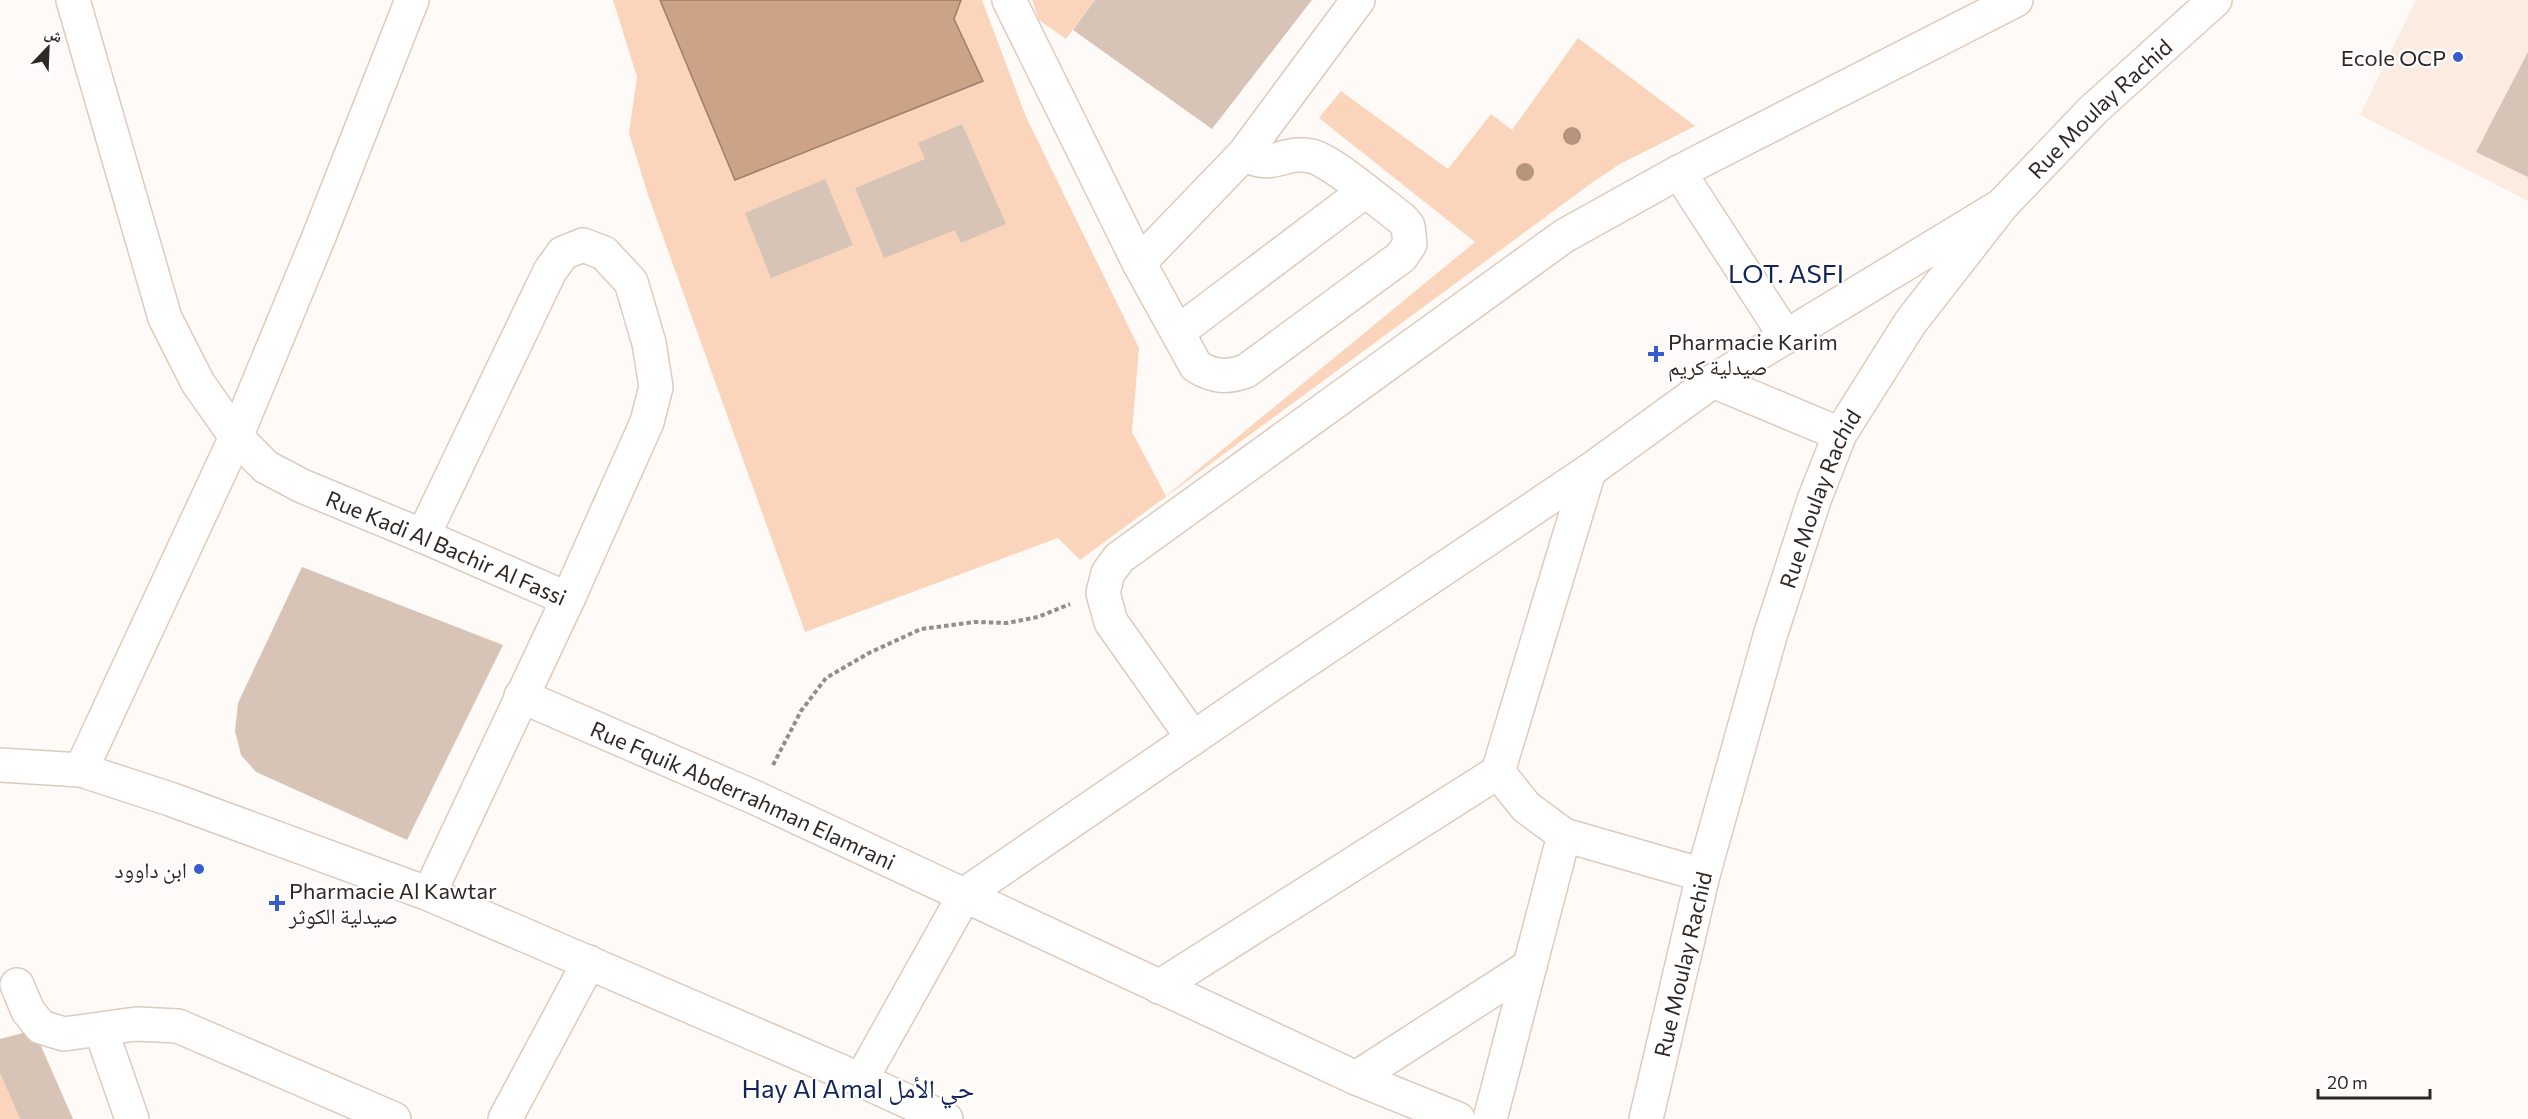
<svg xmlns="http://www.w3.org/2000/svg" width="2528" height="1119" font-family="Commissioner,'Noto Naskh Arabic',sans-serif">
  <rect width="100%" height="100%" fill="#fefaf8"/>
  <path fill="#fbebe1" d="M2416,0H2528V201L2360,115Z"/>
  <path fill="#fad5bb" d="M613,0H982L1026,117L1139,348L1132,432L1166,496L1475,242L1319,118L1341,91L1448,169L1491,114L1512,130L1578,38L1695,126L1620,164L1593,182L1080,560L1058,538L805,632L648,195L629,133L637,77Z
    M1032,0H1095L1066,39L1039,20Z
    M0,1073L20,1119H0Z"/>
  <path fill="#cca386" stroke="#9d7e69" stroke-width="1.5" d="M660,0H961L954,19L983,81L735,180Z"/>
  <path fill="#d7c4b7" d="M1095,0H1312L1212,129L1073,30Z
    M2528,52V177L2476,152Z
    M962,124L1006,224L961,243L955,230L884,258L855,188L925,159L918,143Z
    M825,179L853,245L771,278L745,213Z
    M302,567L503,645L407,840L256,772L241,755L235,731L238,703Z
    M34,1030L73,1119H20L0,1073V1039Z"/>
  <g fill="none" stroke-linecap="round" stroke-linejoin="round">
    <defs>
      <g id="minor">
        <path id="s1" d="M73,0L165,318L198,383L236,437L266,467L302,486L423,536L568,599L429,894"/>
        <path d="M1009,0L1139,263L1196,366C1213,377 1227,378 1246,371L1401,257L1410,244L1408,226L1402,219C1383,205 1331,160 1311,156C1283,150 1274,171 1244,154"/>
        <path d="M1679,172L1786,337"/>
        <path d="M1139,263L1244,154L1358,0"/>
        <path d="M1178,332L1365,191"/>
        <path d="M1713,381L1840,434"/>
        <path d="M1589,471L1498,772L1526,807L1564,835L1703,875"/>
        <path d="M423,536L550,271L563,253L583,245L604,253L631,282L649,343L656,387L647,422L568,599"/>
        <path id="s2" d="M521,696L756,798L1356,1078L1458,1119"/>
        <path d="M1193,738L1111,622L1103,593L1108,573L1119,558L1564,236L1679,172L2016,0"/>
        <path d="M0,765L81,770L170,799L429,894L861,1080L946,1119"/>
        <path d="M81,770L236,437L318,239L412,0"/>
        <path d="M17,985L28,1011L41,1027L64,1034L136,1024L178,1026L394,1119"/>
        <path d="M1159,987L1498,772"/>
        <path d="M101,1030L132,1119"/>
        <path d="M1356,1078L1530,966"/>
        <path d="M861,1080L965,894L1266,688L1589,471L1713,381L2002,205"/>
        <path d="M505,1119L589,962"/>
        <path d="M1490,1119L1564,835"/>
        <path id="s3" d="M1646,1119L1703,875L1770,636L1814,500L1840,434L1910,323L2002,205L2093,110L2215,0"/>
      </g>
    </defs>
    <use href="#minor" stroke="#ddcbbe" stroke-width="36"/>
    <path stroke="#948e8b" stroke-width="4" stroke-dasharray="4.5 3" stroke-linecap="butt" d="M773,765L801,711L826,678L869,653L921,629L975,622L1007,623L1038,617L1070,604"/>
    <use href="#minor" stroke="#fff" stroke-width="33"/>
  </g>
  <g fill="#b5957c">
    <circle cx="1572" cy="136" r="9"/>
    <circle cx="1525" cy="172" r="9"/>
  </g>
  <g fill="#385ccd" stroke="#fff" stroke-width="2">
    <circle cx="2458" cy="57" r="6"/>
    <path d="M1653 345h6v6h6v6h-6v6h-6v-6h-6v-6h6z"/>
    <circle cx="199" cy="869" r="6"/>
    <path d="M274 894h6v6h6v6h-6v6h-6v-6h-6v-6h6z"/>
  </g>
  <g text-anchor="middle" dominant-baseline="central" stroke-width="4.5" stroke-linejoin="round" paint-order="stroke">
    <g font-size="22" fill="#302824" stroke="#fff" text-anchor="end">
      <text x="2446" y="57">Ecole OCP</text>
      <text x="1668" y="341" text-anchor="start">Pharmacie Karim<tspan x="1668" dy="25">صيدلية كريم</tspan></text>
      <text x="187" y="869">ابن داوود</text>
      <text x="289" y="890" text-anchor="start">Pharmacie Al Kawtar<tspan x="289" dy="25">صيدلية الكوثر</tspan></text>
    </g>
    <g font-size="22" fill="#302824" stroke="#fff">
      <text stroke="none"><textPath href="#s3" startOffset="1131">Rue Moulay Rachid</textPath></text>
      <text stroke="none"><textPath href="#s3" startOffset="645">Rue Moulay Rachid</textPath></text>
      <text stroke="none"><textPath href="#s1" startOffset="710">Rue Kadi Al Bachir Al Fassi</textPath></text>
      <text stroke="none"><textPath href="#s2" startOffset="243">Rue Fquik Abderrahman Elamrani</textPath></text>
      <text stroke="none"><textPath href="#s3" startOffset="159">Rue Moulay Rachid</textPath></text>
    </g>
    <g font-size="26" fill="#13245a" stroke="#fff">
      <text x="1786" y="272">LOT. ASFI</text>
      <text x="858" y="1087">Hay Al Amal حي الأمل</text>
    </g>
  </g>
  <g transform="translate(48 48) rotate(23)" stroke="#ffffff" stroke-width="4.5" paint-order="stroke">
  <path d="M0-4.5L10 22L0 15L-10 22Z" fill="#302824"/>
  <text y="-9" font-size="16" font-weight="bold" text-anchor="middle" fill="#302824">ش</text>
  </g>
  <path d="M2318 1089v9h112v-9" fill="none" stroke="#302824" stroke-width="3"/>
  <text x="2327" y="1089" font-size="18" fill="#302824" stroke="#ffffff" stroke-width="4.5" paint-order="stroke">20 m</text>
</svg>
